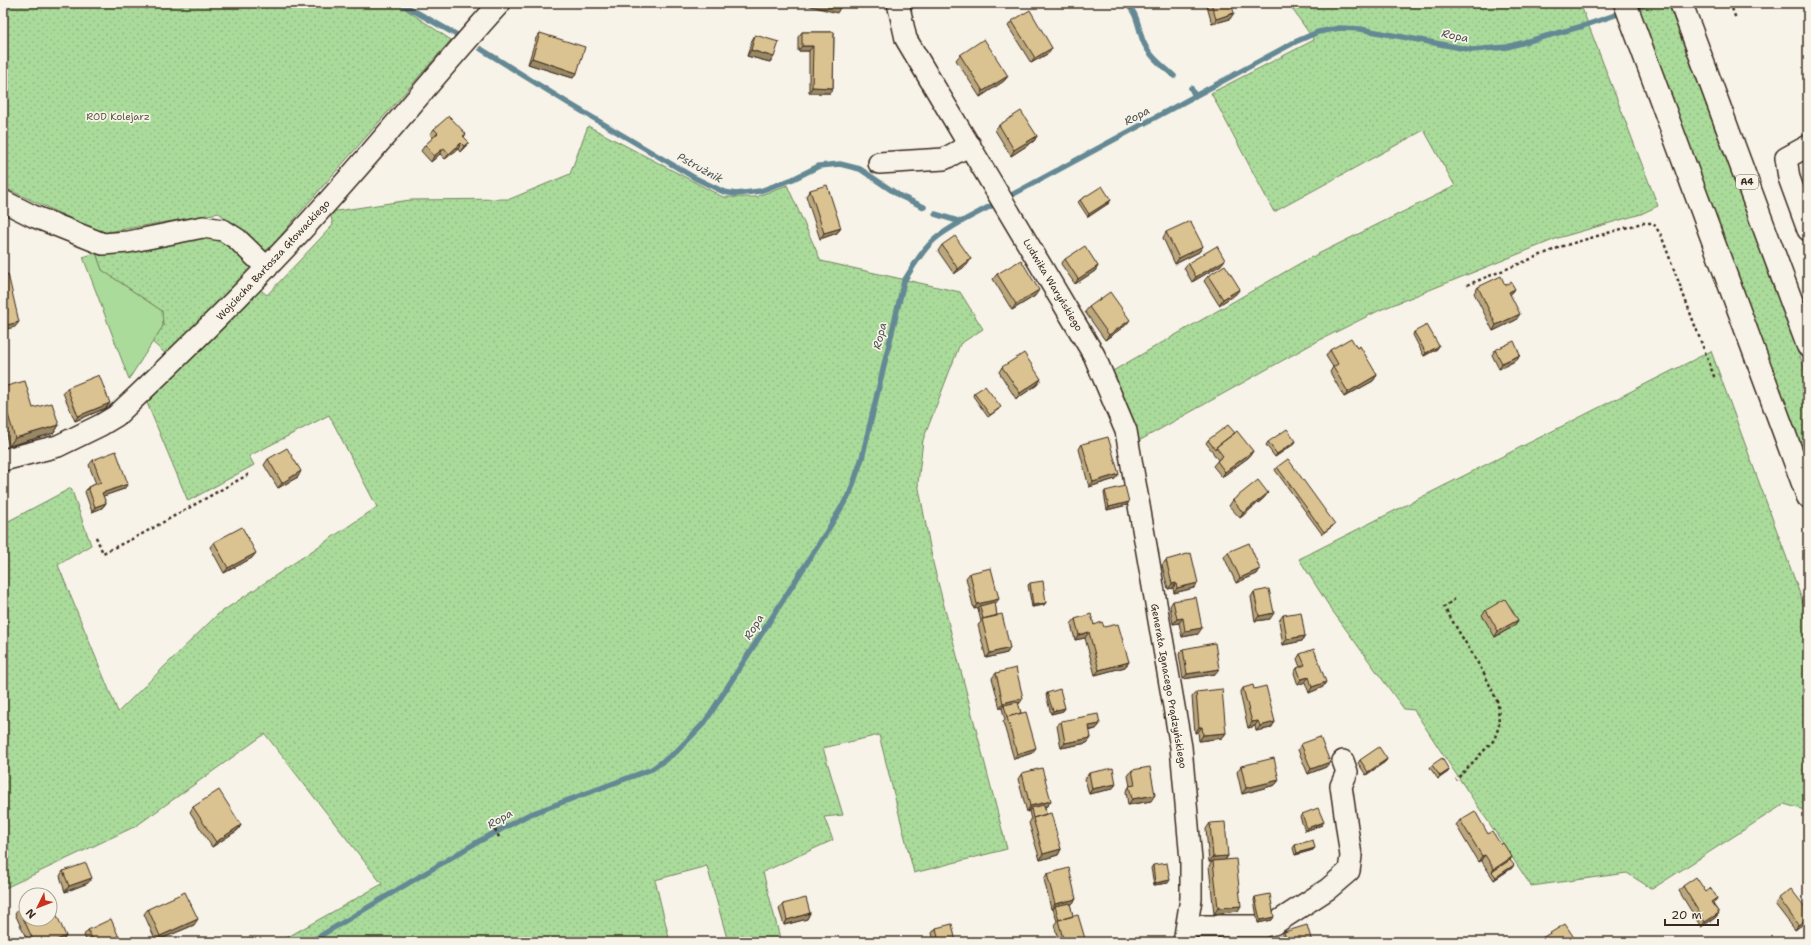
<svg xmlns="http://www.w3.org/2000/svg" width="1811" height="945" font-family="'Shantell Sans',sans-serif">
  <defs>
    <pattern id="grass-dots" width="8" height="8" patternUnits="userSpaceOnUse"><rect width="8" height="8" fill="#aadb9b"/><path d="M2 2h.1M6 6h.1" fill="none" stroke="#93bc85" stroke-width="1.8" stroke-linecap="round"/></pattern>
  </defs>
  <rect width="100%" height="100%" fill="#f7f3e8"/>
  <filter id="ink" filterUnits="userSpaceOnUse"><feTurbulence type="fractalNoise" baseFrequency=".025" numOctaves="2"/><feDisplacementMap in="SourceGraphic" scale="8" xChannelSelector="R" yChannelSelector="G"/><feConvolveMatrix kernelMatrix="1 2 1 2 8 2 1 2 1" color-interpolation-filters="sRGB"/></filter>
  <g filter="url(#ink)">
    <path fill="url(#grass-dots)" stroke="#72825c" d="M3,3H396L451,40L302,210L265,255L219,213L102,233L3,187Z
      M1288,3H1580L1658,206L1641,214L1558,238L1380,310L1312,344L1137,442L1111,372L1304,261L1455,186L1424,130L1274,212L1211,93L1314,40Z
      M1636,3H1668L1808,378V464Z
      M588,126L723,197H755L787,185L821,261L960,292L983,329L960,344L923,440L918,483L933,563L1007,849L914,873L879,735L823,748L843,815L824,817L833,840L763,872L781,942H728L707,866L655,880L670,942H279L382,884L265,734L136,826L3,889V524L71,488L91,545L58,565L118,712L217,615L377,507L329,415L249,456L254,465L188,501L147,403L258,288L267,295L333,225L330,212L410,200L510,199L570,174Z
      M185,235L222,237L253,266L166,354L152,342L163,326L162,311L102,270L96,253Z
      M1711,351L1808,616V811L1784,804L1652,889L1627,873L1531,886C1493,827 1452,770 1414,710L1404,709L1331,609L1299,559Z"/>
    <path fill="#aadb9b" stroke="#72825c" d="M96,253L102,270L162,311L163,326L129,379L83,257Z"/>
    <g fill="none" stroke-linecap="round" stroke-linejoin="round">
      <path stroke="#658994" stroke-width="5.5" d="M400,3L457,35
        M1125,3C1138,12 1138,28 1143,41C1149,56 1163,66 1174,76
        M1632,9L1648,3
        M908,11L914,3
        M481,49L568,103L695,178L724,192L736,194L760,191L793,179L819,166L840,164L860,169L900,196L924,207
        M1191,88L1195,96
        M1006,198L1295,42L1318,32L1340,28L1360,29L1472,50L1507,47L1583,26L1624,12
        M935,214L961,222
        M310,942L474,844L528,815L652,769L676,752L705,722L826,533L850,493L862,458L904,281C913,267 922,250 935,239C953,224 977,214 998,202"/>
      <defs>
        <path id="minor" d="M898,3L906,39L1094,355L1126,431L1181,747L1191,860V899L1184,942
          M1808,146L1786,158L1789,178L1808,230
          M879,163L944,159L970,145
          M3,201L33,216L103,244L128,242L203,227L223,230L237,239L267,268
          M3,460L58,446L101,425L116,416C187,349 257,281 322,208C383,141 439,70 500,3
          M1188,926H1264L1274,924L1328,889L1349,871L1351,856L1341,786L1347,772L1343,761"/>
        <path id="highway" d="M1625,3L1808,497
          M1681,3L1808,346"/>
      </defs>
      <use href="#minor" stroke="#3b2a1e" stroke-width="24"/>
      <use href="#highway" stroke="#3b2a1e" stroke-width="25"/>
      <path stroke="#3b2a1e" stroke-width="2.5" stroke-dasharray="3 3" stroke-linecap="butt" d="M1730,3L1736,19
        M1467,285L1563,246L1642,223H1653L1661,235L1715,379
        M96,537L103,553L142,534L251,473
        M1455,599L1444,607L1485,675L1498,703L1499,726L1494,740L1456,780
        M492,824L500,839"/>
      <use href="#minor" stroke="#f7f3e8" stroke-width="21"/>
      <use href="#highway" stroke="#f7f3e8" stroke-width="22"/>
    </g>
    <path fill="#bba77d" stroke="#3b2a1e" d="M1206,3H1231L1230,19L1212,24Z
      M1012,21L1052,48L1049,53L1031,63L1008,26Z
      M802,32H834L833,88L830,93H809V51H798V37Z
      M540,33L577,73L573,78L528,64L536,38Z
      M755,35L770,62L747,56L752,40Z
      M960,55L1008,76L1004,81L980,97L956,60Z
      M999,125L1037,136L1034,141L1011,156L995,130Z
      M434,129L466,134L464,137L469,142L465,147L460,152L458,149L445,159L440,154L431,162L421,151L425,145L433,138L430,134Z
      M810,190L841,228L837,233L820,239L806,196Z
      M1080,200L1109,203L1088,217L1078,202Z
      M1166,232L1203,246L1199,252L1175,264L1163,238Z
      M942,245L967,265L954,274L938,251Z
      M1065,259L1098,266L1095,271L1075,284L1061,264Z
      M1188,263L1221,265L1192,282L1184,268Z
      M997,274L1035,296L1012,310L993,279Z
      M1208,276L1236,294L1219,305L1204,281Z
      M1505,285L1515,289L1511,294L1510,295L1516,320L1493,331L1474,293L1478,287Z
      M1089,307L1126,325L1105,340L1085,312Z
      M1414,332L1437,349L1424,356L1413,335Z
      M1357,348L1377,375L1373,381L1344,397L1330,372L1333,367L1326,356L1330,350Z
      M1495,350L1520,355L1517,360L1499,369L1492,355Z
      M1002,367L1041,379L1037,385L1016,399L999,372Z
      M3,387L33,408L59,425L54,433L9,446L3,424Z
      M67,388L110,403L106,408L75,421L63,393Z
      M974,393L999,409L988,417L973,396Z
      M1235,433L1253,451L1249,457L1222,477L1213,466L1218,460L1213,453V452L1206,443L1208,440Z
      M1296,441L1294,444L1275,457L1266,445L1268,442Z
      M1082,444L1115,479L1089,487L1079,449Z
      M268,459L298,477L278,488L264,465Z
      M93,460L124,489L103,496L106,503L102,508L92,512L85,492L88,487L96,484L89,465Z
      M1277,467L1333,526L1322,534L1275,470Z
      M1105,491L1127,505L1107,510L1104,493Z
      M1264,498L1240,518L1229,506L1233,500Z
      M214,542L252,558L224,573L210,547Z
      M1228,552L1260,569L1257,574L1236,583L1224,557Z
      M1166,560L1194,588L1174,593L1173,588L1168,589L1162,565Z
      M970,573L995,604L997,616L1010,648L1007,653L986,658L978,625L981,622L978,608L974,609L966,578Z
      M1030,583L1044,605L1032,607L1028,585Z
      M1254,592L1270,619L1255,621L1251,597Z
      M1173,601L1198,634L1182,637L1179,623L1173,624L1170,606Z
      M1486,610L1518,620L1514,626L1495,637L1482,615Z
      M1283,615L1305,636L1302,641L1283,645L1279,621Z
      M1075,619L1104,627L1129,662L1125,667L1095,675L1085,638L1075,640L1071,624Z
      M1183,649L1215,674L1183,679L1179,654Z
      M1300,654L1323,687L1309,693L1305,682L1298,685L1294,673L1297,668L1300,667L1297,659Z
      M996,673L1020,703L1018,704L1021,713L1032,753L1014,759L1003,722L1005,720L1002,708H1000L992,678Z
      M1243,688L1254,689L1275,722L1271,728L1256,731L1255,726L1248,728L1240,693Z
      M1196,692L1226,733L1222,738L1199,741L1198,732L1195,733L1192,697Z
      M1047,693L1065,708L1063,711L1051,714L1046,695Z
      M1061,721L1100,724L1096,729L1089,731L1091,738L1087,743L1061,748L1057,726Z
      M1301,744L1326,767L1308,774L1298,750Z
      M1387,759L1385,762L1366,775L1358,763L1360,760Z
      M1432,765L1449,770L1448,772L1438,779L1430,768Z
      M1241,766L1279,780L1275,785L1242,794L1237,772Z
      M1132,770L1151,801L1128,805L1126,791L1130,786L1128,776Z
      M1022,773L1051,801L1047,806L1045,807L1046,814L1061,849L1058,855L1040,860L1029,823L1031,820L1029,811L1027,812L1018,779Z
      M1089,773L1116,784L1112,789L1089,794L1085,779Z
      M193,807L241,825L238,830L212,847L190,812Z
      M1302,814L1322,825L1305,831L1300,817Z
      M1460,820L1488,834L1510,860L1512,868L1494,880L1481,860L1478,862L1456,825Z
      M1210,823L1228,856L1225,860L1238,911L1214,914L1209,866L1212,862H1209L1206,829Z
      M1295,845L1315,848L1313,850L1295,855L1293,848Z
      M1153,865L1168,883L1154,885L1151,868Z
      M63,871L88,883L65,892L60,876Z
      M1047,874L1076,899L1072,904L1070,905L1073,916L1086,942H1059L1054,925L1057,921L1053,909H1051L1044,879Z
      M1683,886L1706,892L1717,898L1713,904L1719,913L1715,918L1701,927L1679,891Z
      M1255,897L1272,920L1258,923L1254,900Z
      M1779,898L1807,921L1795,930L1775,904Z
      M783,904L810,913L807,919L784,925L779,909Z
      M19,909L66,936L63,941L60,942H28L15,914Z
      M148,909L194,925L156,941L144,914Z
      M936,928L956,942H934L932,933Z
      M88,930L121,942H87L84,935Z
      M1284,932L1312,942H1282L1280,937Z
      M1542,938L1577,942H1540Z"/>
    <path fill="#986" stroke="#3b2a1e" d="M809,3H822L840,8L837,13L807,5Z
      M1234,13L1230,19L1212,24L1216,19Z
      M802,46H813L809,51H798Z
      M1052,48L1049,53L1031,63L1035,58Z
      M751,50L774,57L770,62L747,56Z
      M532,58L577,73L573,78L528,64Z
      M1008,76L1004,81L980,97L983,91Z
      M812,87L833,88L830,93H809Z
      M1037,136L1034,141L1011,156L1014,150Z
      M469,142L465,147L460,152L464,146Z
      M461,143L458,149L445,159L449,154Z
      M444,148L440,154L431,162L434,156Z
      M1111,200L1109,203L1088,217L1089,214Z
      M841,228L837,233L820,239L824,233Z
      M1203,246L1199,252L1175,264L1179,258Z
      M971,259L967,265L954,274L958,269Z
      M1225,260L1221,265L1192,282L1196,277Z
      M1098,266L1095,271L1075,284L1078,279Z
      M1240,289L1236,294L1219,305L1223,299Z
      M1515,289L1511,294L1505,297L1509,292Z
      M1039,290L1035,296L1012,310L1016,304Z
      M1520,314L1516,320L1493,331L1496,325Z
      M1130,320L1126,325L1105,340L1109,335Z
      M19,322L15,327L3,330V326Z
      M1439,346L1437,349L1424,356L1426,353Z
      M1520,355L1517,360L1499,369L1502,363Z
      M1377,375L1373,381L1344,397L1348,392Z
      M1041,379L1037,385L1016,399L1020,393Z
      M110,403L106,408L75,421L78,416Z
      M59,425L54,433L9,446L15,438Z
      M1296,441L1294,444L1275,457L1277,454Z
      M1253,451L1249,457L1222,477L1225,472Z
      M301,471L298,477L278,488L282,483Z
      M1119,474L1115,479L1089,487L1093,482Z
      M128,484L124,489L98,498L102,493Z
      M1268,493L1264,498L1240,518L1243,513Z
      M1129,502L1127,505L1107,510L1109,507Z
      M106,503L102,508L92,512L95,507Z
      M256,553L252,558L224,573L228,568Z
      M1260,569L1257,574L1236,583L1240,578Z
      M1176,583L1173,588L1168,589L1172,584Z
      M1198,583L1194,588L1174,593L1177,588Z
      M999,599L995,604L980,606L978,608L974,609L977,604Z
      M1046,603L1044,605L1032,607L1033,605Z
      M1274,613L1270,619L1255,621L1259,616Z
      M1183,618L1179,623L1173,624L1177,619Z
      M1518,620L1514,626L1495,637L1498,631Z
      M1202,628L1198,634L1182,637L1185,631Z
      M1089,632L1085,638L1075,640L1079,635Z
      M1305,636L1302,641L1283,645L1287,639Z
      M1010,648L1007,653L986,658L990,653Z
      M1129,662L1125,667L1095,675L1099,670Z
      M1219,669L1215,674L1183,679L1187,674Z
      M1309,677L1305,682L1298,685L1301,679Z
      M1326,682L1323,687L1309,693L1312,687Z
      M1023,698L1020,703L1004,707V705L1002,708H1000L1003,703Z
      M1065,708L1063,711L1051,714L1053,711Z
      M1258,721L1255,726L1248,728L1252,722Z
      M1275,722L1271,728L1256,731L1260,726Z
      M1100,724L1096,729L1085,731L1089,726Z
      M1199,727H1202L1198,732L1195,733Z
      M1226,733L1222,738L1199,741L1203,735Z
      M1091,738L1087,743L1061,748L1065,743Z
      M1036,748L1032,753L1014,759L1017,754Z
      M1387,759L1385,762L1366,775L1368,772Z
      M1330,762L1326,767L1308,774L1311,769Z
      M1449,770L1448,772L1438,779L1440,776Z
      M1279,780L1275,785L1242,794L1246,788Z
      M1116,784L1112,789L1089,794L1092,789Z
      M1155,795L1151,801L1128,805L1132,799Z
      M1051,801L1047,806L1031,810V808L1029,811L1027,812L1030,806Z
      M1324,822L1322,825L1305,831L1307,828Z
      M241,825L238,830L212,847L216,842Z
      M1315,848L1313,850L1295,855L1297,853Z
      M1061,849L1058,855L1040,860L1043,854Z
      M1485,855L1481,860L1478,862L1482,856Z
      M1228,856L1224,861H1213L1212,862H1209L1213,857Z
      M1512,857L1509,862L1492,872L1494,869Z
      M1514,865L1512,868L1494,880L1496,877Z
      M92,878L88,883L65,892L69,886Z
      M1170,880L1168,883L1154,885L1155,883Z
      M1717,898L1714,903L1708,907L1711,902Z
      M1076,899L1072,904L1056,908L1055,906L1053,909H1051L1055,904Z
      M1241,906L1238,911L1214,914L1218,908Z
      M810,913L807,919L784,925L787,920Z
      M1719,913L1715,918L1701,927L1705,922Z
      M1274,917L1272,920L1258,923L1260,920Z
      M1808,918L1807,921L1795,930L1798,925Z
      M198,919L194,925L156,941L160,936Z
      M66,936L63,941L60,942H52Z"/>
    <path fill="#dac291" stroke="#3b2a1e" d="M822,3H842L840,8Z
      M1211,3H1231L1234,13L1216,19Z
      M1030,10L1052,48L1035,58L1012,21Z
      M802,32H834L833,88L812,87L813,46H802Z
      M540,33L585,47L577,73L532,58Z
      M755,35L779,42L774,57L751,50Z
      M984,39L1008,76L983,91L960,55Z
      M1021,111L1037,136L1014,150L999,125Z
      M449,116L466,134L463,136L469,142L464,146L461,143L449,154L444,148L434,156L425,145L438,133L434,129Z
      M827,185L841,228L824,233L810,190Z
      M1102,186L1111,200L1089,214L1080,200Z
      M1190,221L1203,246L1179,258L1166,232Z
      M955,236L971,259L958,269L942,245Z
      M1085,246L1098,266L1078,279L1065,259Z
      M1217,246L1225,260L1196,277L1188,263Z
      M1021,260L1039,290L1016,304L997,274Z
      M1225,265L1240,289L1223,299L1208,276Z
      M8,274L19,322L3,326V275Z
      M1501,276L1505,285L1511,282L1515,289L1509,292L1520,314L1496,325L1478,287Z
      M1110,292L1130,320L1109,335L1089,307Z
      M1427,325L1439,346L1426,353L1414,332Z
      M1351,338L1357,348L1360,346L1377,375L1348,392L1333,367L1338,364L1330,350Z
      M3,340L6,351L3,352Z
      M1514,341L1520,355L1502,363L1495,350Z
      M1024,353L1041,379L1020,393L1002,367Z
      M99,375L110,403L78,416L67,388Z
      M25,381L33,408L52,403L59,425L15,438L3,398V387Z
      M985,386L1001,407L990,415L974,393Z
      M1228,425L1235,433L1216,447L1215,449L1208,440Z
      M1287,429L1296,441L1277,454L1268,442Z
      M1237,431L1253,451L1225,472L1217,461L1223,456L1216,447Z
      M1108,437L1119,474L1093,482L1082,444Z
      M287,448L301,471L282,483L268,459Z
      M116,451L128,484L102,493L106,503L95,507L88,487L101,482L93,460Z
      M1288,459L1335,524L1324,532L1277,467Z
      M1258,480L1268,493L1243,513L1233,500Z
      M1125,486L1129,502L1109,507L1105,491Z
      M242,527L256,553L228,568L214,542Z
      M1249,543L1260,569L1240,578L1228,552Z
      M1191,553L1198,583L1177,588L1176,583L1172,584L1166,560Z
      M991,568L999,599L977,604L970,573Z
      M1043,581L1046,603L1033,605L1030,583Z
      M1269,589L1274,613L1259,616L1254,592Z
      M1196,597L1202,628L1185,631L1183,618L1177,619L1173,601Z
      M1505,599L1518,620L1498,631L1486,610Z
      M995,602L997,616L983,619L980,606Z
      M1301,612L1305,636L1287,639L1283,615Z
      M1002,614L1010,648L990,653L982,619Z
      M1091,614L1094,625L1102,622L1104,627L1118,624L1129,662L1099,670L1089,632L1079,635L1075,619Z
      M1215,643L1219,669L1187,674L1183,649Z
      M1314,649L1326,682L1312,687L1309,677L1301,679L1297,668L1305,665L1300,654Z
      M1016,668L1023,698L1003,703L996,673Z
      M1253,685L1254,689L1266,686L1275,722L1260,726L1258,721L1252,722L1243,688Z
      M1060,689L1065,708L1053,711L1047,693Z
      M1222,689L1226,733L1203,735L1202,727H1199L1196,692Z
      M1018,702L1021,713L1007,717L1004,705Z
      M1026,712L1036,748L1017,754L1007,717Z
      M1098,714L1100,724L1089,726L1091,738L1065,743L1061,721Z
      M1320,737L1330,762L1311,769L1301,744Z
      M1379,747L1387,759L1368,772L1360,760Z
      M1274,758L1279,780L1246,788L1241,766Z
      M1442,758L1449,770L1440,776L1432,765Z
      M1150,767L1155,795L1132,799L1129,786L1135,785L1132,770Z
      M1042,768L1051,801L1030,806L1022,773Z
      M1113,768L1116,784L1092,789L1089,773Z
      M219,790L241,825L216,842L193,807Z
      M1044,805L1046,814L1033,818L1031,808Z
      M1318,808L1324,822L1307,828L1302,814Z
      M1475,811L1488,834L1492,831L1501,845L1503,843L1512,857L1494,869L1485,855L1482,856L1460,820Z
      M1051,813L1061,849L1043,854L1033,818Z
      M1225,822L1228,856L1213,857L1210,823Z
      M1313,840L1315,848L1297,853L1295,845Z
      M1236,859L1241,906L1218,908L1213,861Z
      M1510,860L1514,865L1496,877L1492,872Z
      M86,863L92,878L69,886L63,871Z
      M1167,863L1170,880L1155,883L1153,865Z
      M1069,868L1076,899L1055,904L1047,874Z
      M1696,877L1706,892L1711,888L1717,898L1711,902L1719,913L1705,922L1683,886Z
      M1791,889L1808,911V918L1798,925L1779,898Z
      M185,892L198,919L160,936L148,909Z
      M1270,894L1274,917L1260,920L1255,897Z
      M806,898L810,913L787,920L783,904Z
      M50,900L66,936L52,942H34L19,909L26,906V919H50Z
      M1070,903L1073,916L1059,920L1055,906Z
      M1078,915L1086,942H1064L1058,920Z
      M111,919L121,942H94L88,930Z
      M952,924L956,942H939L936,928Z
      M1565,924L1577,942H1545L1542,938Z
      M1307,925L1312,942H1287L1284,932Z"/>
  </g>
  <g text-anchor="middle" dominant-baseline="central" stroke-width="3.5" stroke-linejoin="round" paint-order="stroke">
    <rect fill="#f7f3e8" stroke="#73665b" stroke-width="1" x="1736" y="175" width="22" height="14" rx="3"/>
    <g font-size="9" font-weight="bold" fill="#3b2a1e">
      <text x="1747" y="182">A4</text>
    </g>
    <g font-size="10" fill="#57563d" stroke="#f7f3e8">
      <text x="118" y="116">ROD Kolejarz</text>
    </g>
    <g font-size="10" fill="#3b2a1e" stroke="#f7f3e8">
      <text transform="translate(273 260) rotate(-47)">Wojciecha Bartosza Głowackiego</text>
      <text transform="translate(1053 285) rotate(59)">Ludwika Waryńskiego</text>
      <text transform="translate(1169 686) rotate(80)">Generała Ignacego Prądzyńskiego</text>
    </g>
    <g font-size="11" font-style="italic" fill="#4c524f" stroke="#f7f3e8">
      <text transform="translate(1455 36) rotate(11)">Ropa</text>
      <text transform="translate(1137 116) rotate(-28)">Ropa</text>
      <text transform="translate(700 168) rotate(29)">Pstrużnik</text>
      <text transform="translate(880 336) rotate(-77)">Ropa</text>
      <text transform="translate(754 627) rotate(-58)">Ropa</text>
      <text transform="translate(500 819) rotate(-30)">Ropa</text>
    </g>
  </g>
  <rect width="1811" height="945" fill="none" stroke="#f7f3e8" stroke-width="16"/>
  <rect x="8" y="8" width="1795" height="929" fill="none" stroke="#3b2a1e" stroke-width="1.5" filter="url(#ink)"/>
  <g transform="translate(38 907) rotate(227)"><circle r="19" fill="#f7f3e8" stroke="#aca397"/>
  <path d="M0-3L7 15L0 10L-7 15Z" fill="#c8321e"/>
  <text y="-6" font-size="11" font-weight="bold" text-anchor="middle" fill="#3b2a1e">N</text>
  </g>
  <path d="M1665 919v6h53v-6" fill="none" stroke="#3b2a1e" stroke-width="2"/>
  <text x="1671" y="919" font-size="12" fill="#3b2a1e" stroke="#f7f3e8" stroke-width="3" paint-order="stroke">20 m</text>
</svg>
